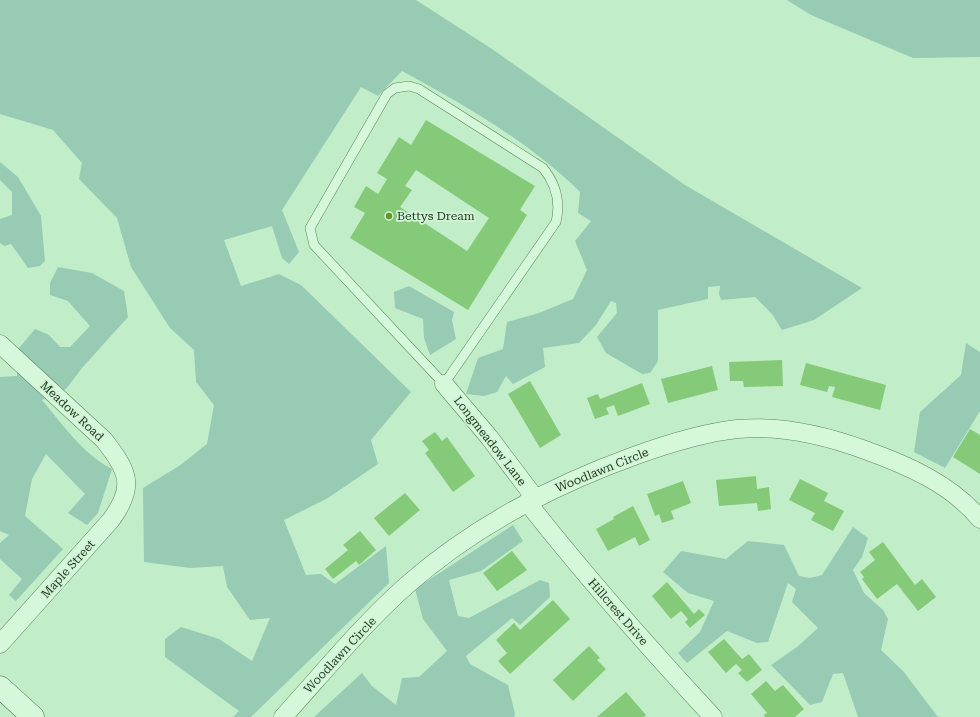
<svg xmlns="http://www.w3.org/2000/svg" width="980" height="717" font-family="'Roboto Serif',serif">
  <rect width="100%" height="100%" fill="#c2edc9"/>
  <path fill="#97cbb4" d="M0,0H416L492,49L685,185L862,288L814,320L782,330L772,314L755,297L721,300L719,294L720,286L708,287V299L658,310V361L650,373L642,374L606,353L597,337L617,313L616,303L611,301L596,325L579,343L543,348L545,367L513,384L506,376L497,392L484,396L466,394L478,358L503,349L507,322L539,313L573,299L587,270L575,241L591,221L578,213L580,192C531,143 463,104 402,71L378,96L361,87L282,210L299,252L289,264L282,258L272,226L224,240L241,286L279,274L301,285L411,392L371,440L378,464L328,498L284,520L306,575L321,574L335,584L386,546L389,583L251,717H233L239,711L165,657V639L181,627L219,639L252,661L270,618L250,620L227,587L223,566L190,568L144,562L143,488L179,466L207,444L214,405L196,382L194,350L170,328L131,267L117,218L79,179L82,163L53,130L0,114Z
    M787,0H980V57L913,58L811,15Z
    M0,162L18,177L41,216L45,261L40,266L28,268L11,244L4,246L0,243V219L12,215V192L0,180Z
    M58,267L92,273L124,291L128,317L82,368L66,389L42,400C63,425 83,454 112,469L98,513L87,525L68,513L85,494L46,454L32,479L25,516L63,549L16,601L9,595L22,579L0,559V543L9,535L0,531V377L17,376L19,348L35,329L49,335L60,347H70L90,326L68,301L50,295V283Z
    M409,286L454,312L452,320L456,339L430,355L424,338L423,319L395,308L394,292Z
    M966,343L980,352V411L945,468L914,452L920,412L961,375Z
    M513,525L523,541L481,571L449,580L458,616L469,618L540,580L549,583L550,597L520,625L512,618L466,656L470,664L508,685L515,714L514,717H314L362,673L372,686L396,705L402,678L419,677L447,651L423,619L415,589Z
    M853,527L868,538L862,557L853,570L864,593L883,610L888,619L881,650L903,671L938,717H858L843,673L833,674L822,702L810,705L771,665L797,647L818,628L792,602L796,589L788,583L768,642L757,643L727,631L687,663L678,653L700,632L714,601L688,593L663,572L681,551L726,559L748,541L784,545L799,576L810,578L822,575Z"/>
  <path fill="#84ca79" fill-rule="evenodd" d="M426,120L535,186L520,210L527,215L468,310L350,238L365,213L354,207L366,186L378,194L387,179L377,173L399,137L411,145ZM416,170L489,218L467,251L400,207L412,190L405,186Z
    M782,360L783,386L744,387L743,381H730L729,362Z
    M806,363L886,385L880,410L832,397L835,387L829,386L827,392L800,385Z
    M712,366L718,390L668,403L661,379Z
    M530,381L561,435L540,448L508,394Z
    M642,383L650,404L618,416L614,405L606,408L609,414L595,419L587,398L598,394L600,399Z
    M970,429L980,435V474L953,457Z
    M435,432L442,441L447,437L475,476L453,492L425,453L429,450L422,441Z
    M756,476L757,489L769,487L771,509L758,511L757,503L719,506L716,480Z
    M800,479L828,493L824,501L844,511L833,531L811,520L815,513L789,500Z
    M683,481L691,503L671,511L674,519L662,523L659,514L655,516L647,494Z
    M405,493L420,510L389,536L374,518Z
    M633,506L650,540L639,546L635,537L608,551L596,529L614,519L613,517Z
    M360,531L376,550L359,565L356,561L333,579L325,569L348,550L343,545Z
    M883,542L915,585L922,579L936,597L918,611L897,584L877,599L862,579L864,577L860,572L875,560L869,552Z
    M512,551L527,570L497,591L483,573Z
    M667,582L694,614L699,609L705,615L690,628L685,622L688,619L681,611L671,619L652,596Z
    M553,600L570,619L510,674L498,661L507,653L496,640L514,623L520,630Z
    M724,639L742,659L749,654L762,670L747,682L738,673L742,670L736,664L726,673L708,652Z
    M589,646L600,658L597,660L606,669L573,701L553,680Z
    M766,681L775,691L783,685L804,709L795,717H765L764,715L767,713L751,694Z
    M626,692L646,715L644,717H597Z"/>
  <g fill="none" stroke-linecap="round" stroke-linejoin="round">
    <defs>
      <path id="lane" d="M409,86L419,89L543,168C556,184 561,201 556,222L444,384L314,245L310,228L387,94L395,88Z"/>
      <path id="street" d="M0,344L104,440C128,471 136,486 111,520L0,644
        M444,384L489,437L535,498
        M527,502C586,577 648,647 713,717
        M283,717C323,673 362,625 407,585C473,527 551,486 634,456C667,444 701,433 737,429C781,425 824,435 865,450C907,465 951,484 980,519"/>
      <path id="secondary" d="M0,687L33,717"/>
    </defs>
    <use href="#lane" stroke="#5b865a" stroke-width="10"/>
    <use href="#street" stroke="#5b865a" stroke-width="19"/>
    <use href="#secondary" stroke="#3f683d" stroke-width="23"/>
    <use href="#lane" stroke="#d5f8da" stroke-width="9"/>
    <use href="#street" stroke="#d5f8da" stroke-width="18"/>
    <use href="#secondary" stroke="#d5f8da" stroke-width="22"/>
  </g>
  <circle fill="#66942b" stroke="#d2f5d7" stroke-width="1.5" cx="389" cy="216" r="4"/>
  <g text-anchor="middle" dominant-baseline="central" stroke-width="3.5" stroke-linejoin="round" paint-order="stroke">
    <g font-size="12" fill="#1f371e" stroke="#d2f5d7" text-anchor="start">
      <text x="397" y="216">Bettys Dream</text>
    </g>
    <g font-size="12" fill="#1f371e" stroke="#d2f5d7">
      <text transform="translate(72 411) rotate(43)">Meadow Road</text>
      <text transform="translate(490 441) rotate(52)">Longmeadow Lane</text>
      <text transform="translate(602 470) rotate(-22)">Woodlawn Circle</text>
      <text transform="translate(68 569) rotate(-48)">Maple Street</text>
      <text transform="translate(618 612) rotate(49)">Hillcrest Drive</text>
      <text transform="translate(340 655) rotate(-47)">Woodlawn Circle</text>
    </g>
  </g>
</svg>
